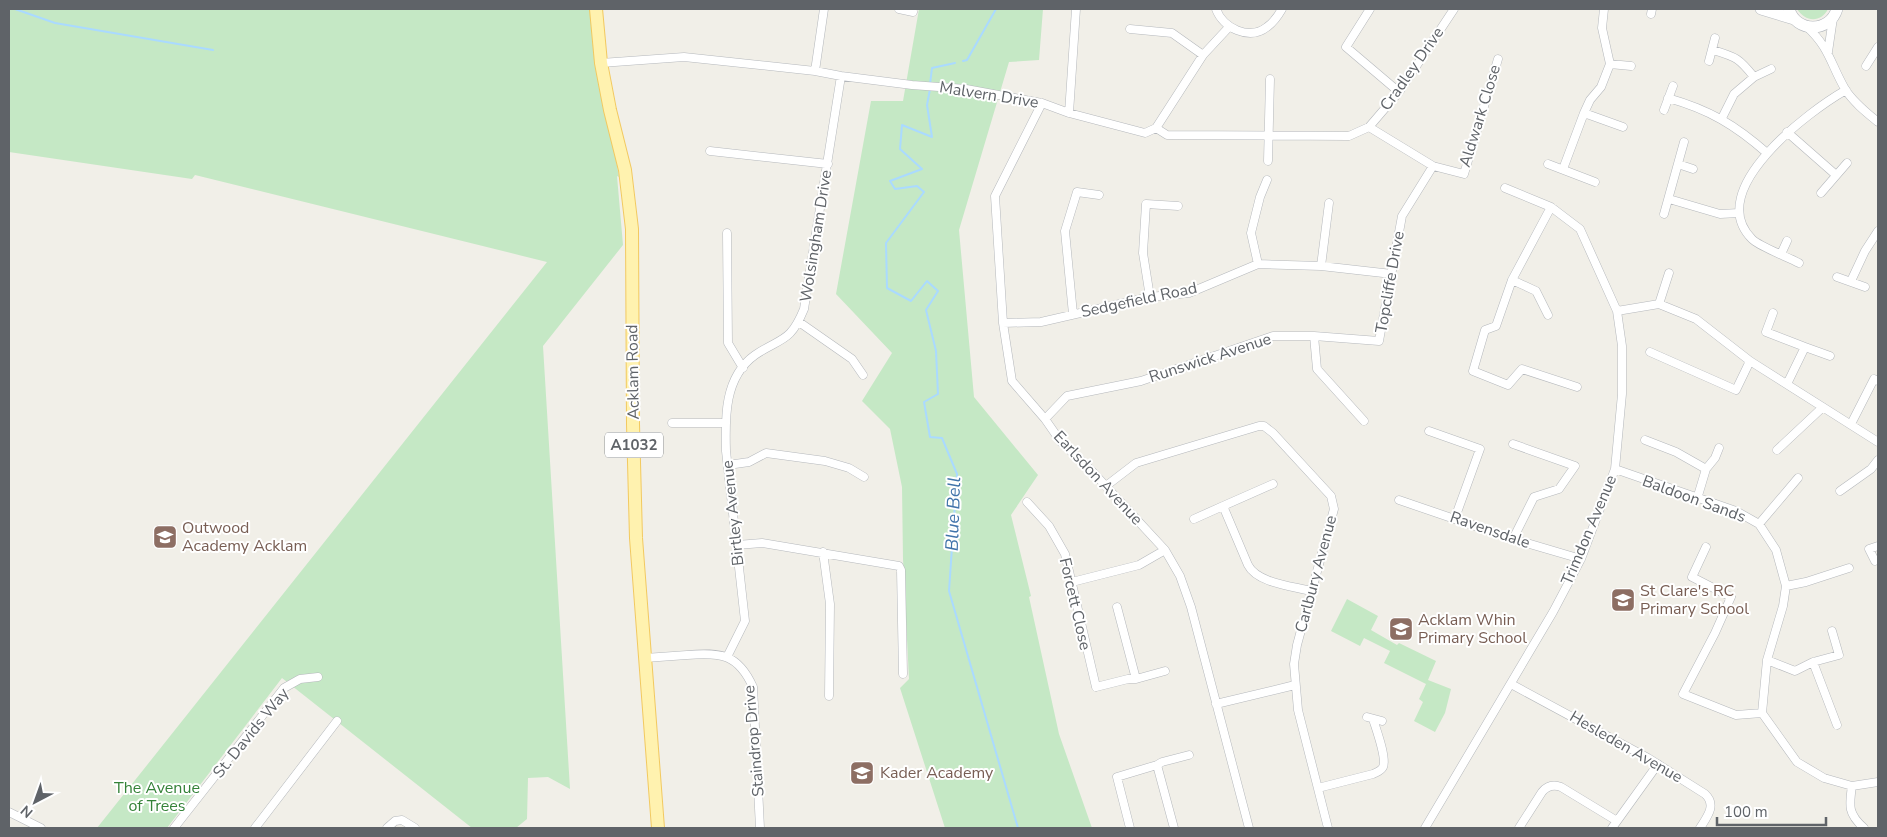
<svg xmlns="http://www.w3.org/2000/svg" width="1887" height="837" font-family="'Nunito Sans',sans-serif">
  <rect width="100%" height="100%" fill="#f1efe8"/>
  <path fill="#c5e8c5" d="M9,9H590L619,177L617,176L623,245L543,346L570,789L548,777L528,778L527,819L516,828H472L282,678L167,828H97L547,262L195,175L192,179L9,152Z
    M919,9H1043L1039,60L1009,62L959,230L974,397L1038,475L1011,515L1031,596L1029,597L1059,734L1092,828H945L900,688L909,679L903,559L902,487L890,429L862,401L892,353L836,294L871,101H903Z
    M1797,9H1828C1821,23 1805,22 1797,9Z
    M1347,599L1378,616L1371,630L1397,645L1399,643L1436,661L1428,680L1451,689L1445,713L1435,732L1414,721L1423,702L1419,699L1426,684L1384,663L1390,651L1364,638L1360,646L1331,631Z"/>
  <g fill="none" stroke-linecap="round" stroke-linejoin="round">
    <path stroke="#aadaff" stroke-width="2" d="M15,9L55,23L213,50
      M963,61L967,60L996,9
      M930,84L932,68L955,63
      M930,89L927,105L932,137L902,125L900,149L922,169L890,181L895,189L917,186L924,192L886,243L887,288L911,301L927,281L938,291L926,310L936,351L938,394L924,402L930,437L942,438L957,474L949,591L1018,828"/>
    <defs>
      <path id="street" d="M899,9L913,12
        M1216,9C1223,28 1249,41 1267,27C1274,22 1278,16 1282,9
        M1370,9L1346,47L1399,92
        M1651,14L1652,9
        M1806,26C1830,48 1830,63 1845,89C1853,102 1867,113 1878,122
        M1130,29L1172,33L1203,55
        M1713,50C1736,57 1739,58 1754,77
        M1828,52L1833,18
        M1709,61L1715,38
        M601,63L684,57L815,71L841,76L912,85L966,89L1042,103L1069,113L1145,133L1156,128
        M1610,64L1631,66
        M1866,66L1878,47
        M815,71L824,9
        M1668,98C1710,110 1735,125 1767,153
        M1042,103L995,196L1003,323L1012,381L1045,419L1061,442L1090,469L1165,550L1180,576L1191,607L1249,828
        M1664,110L1673,86
        M1069,113L1076,9
        M1584,113L1623,127
        M1722,118L1734,94L1754,77L1771,69
        M1369,127L1433,166L1464,174L1498,59
        M1156,128L1167,135L1349,136L1369,127L1399,92L1454,9
        M1156,128L1203,55L1229,27
        M1787,132L1836,175
        M710,151L828,164
        M1268,161L1270,79
        M1548,164L1595,182
        M1678,164L1693,169
        M1563,169L1584,113L1590,100L1601,87L1610,64L1602,28L1604,9
        M1821,193L1847,163
        M1669,199L1720,214L1739,213
        M1551,207L1512,280L1496,326L1485,330L1473,371L1508,385L1522,369L1577,387
        M1664,214L1684,142
        M727,233L728,343L743,368
        M1781,254L1787,241
        M1799,263C1788,257 1760,247 1752,239C1703,190 1809,111 1846,90
        M1258,264L1251,233L1260,197L1267,180
        M1321,266L1329,203
        M1837,277L1865,287
        M1512,280L1536,291L1548,315
        M1851,281L1865,251L1878,231
        M1150,297L1143,253L1146,204L1178,206
        M1659,304L1669,273
        M1617,311L1659,304L1696,319L1750,361L1878,442
        M1773,313L1766,332L1805,347L1787,384
        M1073,314L1065,231L1077,192L1099,195
        M799,322L852,359L863,375
        M1003,323L1041,322L1150,297L1189,293L1258,264L1321,266L1392,274
        M1314,336L1379,341L1402,216L1433,166
        M1805,347L1830,356
        M1650,352L1736,390L1750,361
        M1045,419L1067,396L1141,381L1273,336H1314L1317,369L1364,421
        M672,423H725
        M1851,424L1874,379L1878,381
        M1429,431L1480,449L1455,518
        M1645,440L1676,452L1706,469L1697,499
        M1777,450L1823,407
        M728,465L749,462L766,453L825,461L849,468L864,477
        M1615,469L1736,511L1759,524L1776,550L1786,586L1783,606L1767,660L1762,713L1797,762L1824,778L1852,786L1878,782
        M1706,469L1715,458L1719,448
        M1273,484L1223,506L1248,565C1257,583 1292,586 1311,591
        M1106,486L1136,463L1259,426H1264L1273,433L1331,496L1334,509L1297,645L1294,664L1298,710L1328,828
        M1840,491L1871,469L1878,460
        M1399,500L1513,539L1581,559
        M1027,502L1049,526L1065,554L1096,687L1128,679H1136L1117,607
        M1194,519L1223,506
        M1759,524L1798,478
        M1513,539L1534,497L1559,489L1575,466L1513,444
        M737,545L762,543L899,566L901,570L903,674
        M1706,547L1692,577L1731,597L1715,633L1683,694L1736,715L1762,713
        M823,552L830,604L829,696
        M1875,561L1869,549L1878,546
        M1072,582L1139,565L1165,550
        M1786,586L1806,582L1849,568
        M727,657L745,621L726,451C725,418 724,377 755,355C782,337 790,343 804,309L841,76
        M645,658C659,657 673,656 687,655C721,652 738,654 753,687L760,828
        M1767,660L1795,671L1813,662L1837,725
        M1813,662L1839,655L1832,631
        M1136,679L1165,671
        M1511,684L1648,758L1705,794C1717,805 1707,817 1700,828
        M1216,704L1295,685
        M1367,717L1382,721
        M1157,765L1162,762L1189,755
        M1852,786C1849,806 1848,814 1864,828
        M1318,788L1373,774C1377,772 1381,771 1383,767C1387,758 1376,729 1373,719
        M9,812L41,828
        M174,828L284,688L300,679L318,677
        M255,828L337,721
        M387,828L395,821L402,820L415,828
        M1130,828L1117,777L1157,765L1174,828
        M1425,828L1553,612L1581,559L1615,469L1622,394V346L1617,311L1580,229L1551,207L1505,188
        M1519,828L1542,792C1547,786 1553,784 1561,787L1617,821
        M1612,828L1658,764"/>
      <path id="secondary" d="M1761,9L1794,19
        M1789,9C1796,33 1830,33 1837,9"/>
      <path id="primary" d="M596,9L601,63L610,110L625,170L632,229L633,424L636,538L658,828"/>
    </defs>
    <use href="#street" stroke="#b5b8bc" stroke-width="9"/>
    <use href="#secondary" stroke="#b6babf" stroke-width="12"/>
    <use href="#primary" stroke="#f2c960" stroke-width="14"/>
    <use href="#street" stroke="#fff" stroke-width="8"/>
    <use href="#secondary" stroke="#fff" stroke-width="11"/>
    <use href="#primary" stroke="#fff2af" stroke-width="12"/>
  </g>
  <defs>
    <symbol id="school-square" viewBox="-11 -11 22 22"><rect x="-9" y="-9" width="18" height="18" rx="4" fill="#8d6e63" stroke="#fff"/><path d="M0-5L7-2L0 1L-7-2ZM-4 1L0 2.5L4 1V4Q0 6-4 4Z" fill="#fff"/></symbol>
  </defs>
  <g fill-rule="evenodd">
    <use href="#school-square" x="151" y="523" width="28" height="28"/>
    <use href="#school-square" x="1609" y="586" width="28" height="28"/>
    <use href="#school-square" x="1387" y="615" width="28" height="28"/>
    <use href="#school-square" x="848" y="759" width="28" height="28"/>
  </g>
  <g text-anchor="middle" dominant-baseline="central" stroke-width="4" stroke-linejoin="round" paint-order="stroke">
    <rect fill="#fff" stroke="#8f9295" stroke-width="1" x="605" y="432.5" width="58" height="25" rx="4"/>
    <g font-size="15" font-weight="bold" fill="#5f6368">
      <text x="634" y="445">A1032</text>
    </g>
    <g font-size="16" fill="#5f6368" stroke="#fff">
      <text transform="translate(1412 69) rotate(-55)">Cradley Drive</text>
      <text transform="translate(989 95) rotate(9)">Malvern Drive</text>
      <text transform="translate(1480 116) rotate(-73)">Aldwark Close</text>
      <text transform="translate(816 236) rotate(-81)">Wolsingham Drive</text>
      <text transform="translate(1390 282) rotate(-80)">Topcliffe Drive</text>
      <text transform="translate(1139 300) rotate(-12)">Sedgefield Road</text>
      <text transform="translate(1210 358) rotate(-18)">Runswick Avenue</text>
      <text transform="translate(633 372) rotate(-91)">Acklam Road</text>
      <text transform="translate(1098 478) rotate(47)">Earlsdon Avenue</text>
      <text transform="translate(1694 499) rotate(20)">Baldoon Sands</text>
      <text transform="translate(733 513) rotate(-96)">Birtley Avenue</text>
      <text transform="translate(1490 530) rotate(19)">Ravensdale</text>
      <text transform="translate(1589 530) rotate(-67)">Trimdon Avenue</text>
      <text transform="translate(1316 574) rotate(-75)">Carlbury Avenue</text>
      <text transform="translate(1075 604) rotate(77)">Forcett Close</text>
      <text transform="translate(251 733) rotate(-51)">St. Davids Way</text>
      <text transform="translate(754 741) rotate(-95)">Staindrop Drive</text>
      <text transform="translate(1626 747) rotate(30)">Hesleden Avenue</text>
    </g>
    <g font-size="16" fill="#785e54" stroke="#fff" text-anchor="start">
      <text x="182" y="528">Outwood<tspan x="182" dy="18">Academy Acklam</tspan></text>
      <text x="1640" y="591">St Clare's RC<tspan x="1640" dy="18">Primary School</tspan></text>
      <text x="1418" y="620">Acklam Whin<tspan x="1418" dy="18">Primary School</tspan></text>
      <text x="880" y="773">Kader Academy</text>
    </g>
    <g font-size="16" fill="#348238" stroke="#fff">
      <text x="157" y="788">The Avenue<tspan x="157" dy="18">of Trees</tspan></text>
    </g>
    <g font-size="18" font-style="italic" fill="#4174aa" stroke="#fff">
      <text transform="translate(953 514) rotate(-88)">Blue Bell</text>
    </g>
  </g>
  <rect width="1887" height="837" fill="none" stroke="#5f6368" stroke-width="20"/>
  <g transform="translate(35 802) rotate(221)" stroke="#ffffff" stroke-width="4" paint-order="stroke">
  <path d="M0-4L9 19L0 12L-9 19Z" fill="#5f6368"/>
  <text y="-8" font-size="14" font-weight="bold" text-anchor="middle" fill="#5f6368">N</text>
  </g>
  <path d="M1717 817v8h109v-8" fill="none" stroke="#5f6368" stroke-width="2.5"/>
  <text x="1724" y="817" font-size="15" fill="#5f6368" stroke="#ffffff" stroke-width="4" paint-order="stroke">100 m</text>
</svg>
